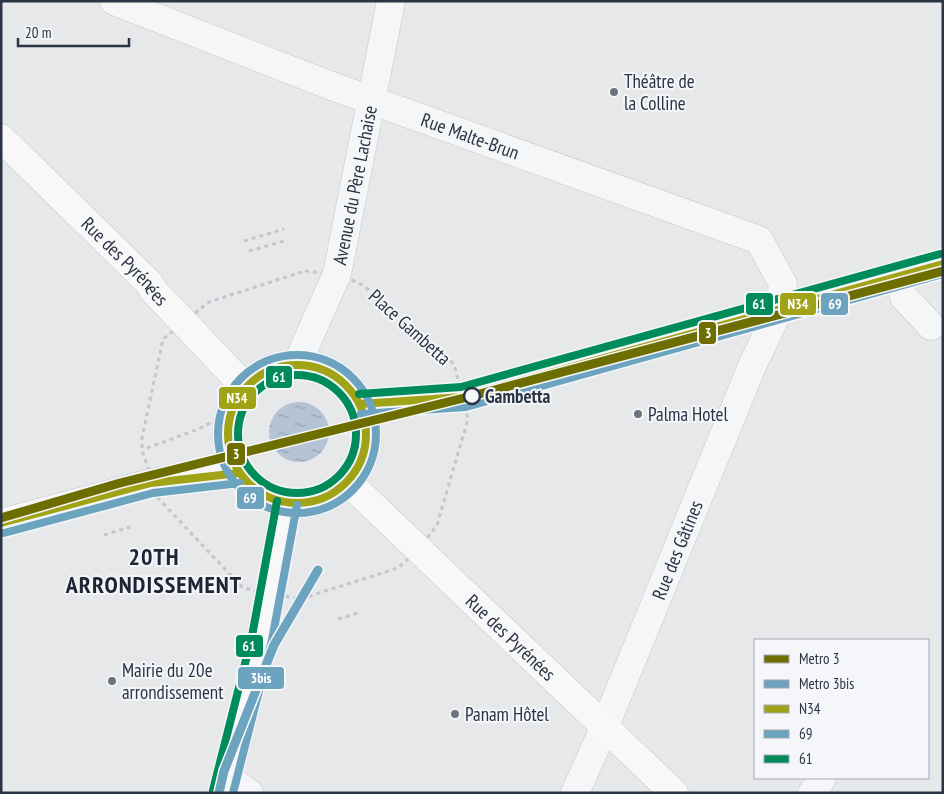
<svg xmlns="http://www.w3.org/2000/svg" width="944" height="794" font-family="'PT Sans Narrow',sans-serif">
  <defs>
    <pattern id="water-ripples" width="26" height="14" patternUnits="userSpaceOnUse" patternTransform="scale(1.25)"><rect width="26" height="14" fill="#b4c4d5"/><path d="M2 4q2-2 4 0t4 0M15 11q2-2 4 0t4 0" fill="none" stroke="#93a0af"/></pattern>
  </defs>
  <rect width="100%" height="100%" fill="#e6e8ea"/>
  <path fill="url(#water-ripples)" d="M269 432a30 30 0 1 1 60 0a30 30 0 1 1-60 0Z"/>
  <g fill="none" stroke-linecap="round" stroke-linejoin="round">
    <defs>
      <g id="minor">
        <path id="s1" d="M114,1L329,85L759,240L783,284L780,308L752,366L605,726L575,793"/>
        <path d="M904,297L931,326"/>
        <path id="s2" d="M297,364L337,274L391,1"/>
        <path d="M226,777L249,793"/>
        <path d="M812,793L822,778"/>
      </g>
      <g id="major">
        <path id="s3" d="M1,138L150,284L153,290L245,387"/>
        <circle cx="297" cy="434" r="70"/>
        <path d="M360,404L463,397L943,264"/>
        <path id="s4" d="M348,482L674,793"/>
        <path d="M1,523L151,483L239,473"/>
        <path d="M223,793L249,694L262,638L287,503"/>
      </g>
    </defs>
    <use href="#minor" stroke="#c4c6c8" stroke-width="29"/>
    <use href="#major" stroke="#c2c5c8" stroke-width="29"/>
    <path stroke="#c5c6ca" stroke-width="3" stroke-dasharray="4 4" stroke-linecap="butt" d="M244,241L284,229
      M249,251L287,240
      M305,271L337,274L363,285L454,364L468,419L437,525L419,549L398,568L300,599L243,588L239,584L157,497L142,450V438L163,339L209,302Z
      M147,448L196,430L227,415
      M104,535L130,527
      M338,619L358,613"/>
    <use href="#minor" stroke="#f5f6f7" stroke-width="28"/>
    <use href="#major" stroke="#f8f8f8" stroke-width="28"/>
    <defs>
      <path id="bus-1" d="M228 434a69 69 0 1 1 138 0a69 69 0 1 1-138 0Z
        M360,404L463,397L943,264
        M1,523L151,483L239,473"/>
      <path id="bus-2" d="M218 434a79 79 0 1 1 158 0a79 79 0 1 1-158 0Z
        M361,414L466,407L943,274
        M4,533L153,493L240,483
        M233,793L272,640L297,505"/>
      <path id="bus-3" d="M238 434a59 59 0 1 1 118 0a59 59 0 1 1-118 0Z
        M359,394L461,387L940,254
        M213,790L252,636L277,501"/>
    </defs>
    <use href="#bus-1" stroke="#f4f6f9" stroke-width="11"/>
    <use href="#bus-2" stroke="#f4f6f9" stroke-width="11"/>
    <use href="#bus-3" stroke="#f4f6f9" stroke-width="11"/>
    <use href="#bus-1" stroke="#a0a315" stroke-width="8"/>
    <use href="#bus-2" stroke="#6ca3be" stroke-width="8"/>
    <use href="#bus-3" stroke="#008c5a" stroke-width="8"/>
    <defs>
      <path id="metro-1" d="M1,518L120,483L472,396L943,271"/>
      <path id="metro-2" d="M219,793L224,771L274,645L318,570"/>
    </defs>
    <use href="#metro-1" stroke="#f4f6f9" stroke-width="12"/>
    <use href="#metro-2" stroke="#f4f6f9" stroke-width="12"/>
    <use href="#metro-1" stroke="#6e6e00" stroke-width="9"/>
    <use href="#metro-2" stroke="#6ca3be" stroke-width="9"/>
  </g>
  <g fill="#6c737f" stroke="#f4f6f9" stroke-width="2">
    <circle cx="614" cy="92" r="5"/>
    <circle cx="638" cy="414" r="5"/>
    <circle cx="112" cy="681" r="5"/>
    <circle cx="455" cy="714" r="5"/>
  </g>
  <circle fill="#f4f6f9" stroke="#2b3445" stroke-width="2.5" cx="472" cy="396" r="8"/>
  <g text-anchor="middle" dominant-baseline="central" stroke-width="4" stroke-linejoin="round" paint-order="stroke">
    <g font-size="19" fill="#2b3445" stroke="#f4f6f9" text-anchor="start">
      <text x="624" y="81">Théâtre de<tspan x="624" dy="22">la Colline</tspan></text>
      <text x="648" y="414">Palma Hotel</text>
      <text x="122" y="670">Mairie du 20e<tspan x="122" dy="22">arrondissement</tspan></text>
      <text x="465" y="714">Panam Hôtel</text>
    </g>
    <g font-size="19" fill="#2b3445" stroke="#f4f6f9">
      <text stroke="none"><textPath href="#s1" startOffset="381">Rue Malte-Brun</textPath></text>
      <text stroke="none"><textPath href="#s2" startOffset="189">Avenue du Père Lachaise</textPath></text>
      <text stroke="none"><textPath href="#s3" startOffset="175">Rue des Pyrénées</textPath></text>
      <text transform="translate(410 327) rotate(42)">Place Gambetta</text>
      <text transform="translate(677 550) rotate(-68)">Rue des Gâtines</text>
      <text stroke="none"><textPath href="#s4" startOffset="225">Rue des Pyrénées</textPath></text>
    </g>
    <g font-size="19" font-weight="bold" fill="#2b3445" stroke="#f4f6f9" text-anchor="start">
      <text x="485" y="396">Gambetta</text>
    </g>
    <g font-size="24" font-weight="bold" letter-spacing="1" fill="#1d2536" stroke="#f4f6f9">
      <text x="154" y="556">20TH<tspan x="154" dy="28">ARRONDISSEMENT</tspan></text>
    </g>
  </g>
  <g stroke="#f4f6f9" stroke-width="2">
    <rect x="745" y="292" width="29" height="24" rx="5" fill="#008c5a"/>
    <rect x="779" y="292" width="38" height="24" rx="5" fill="#a0a315"/>
    <rect x="820" y="292" width="29" height="24" rx="5" fill="#6ca3be"/>
    <rect x="698" y="321" width="19" height="24" rx="5" fill="#6e6e00"/>
    <rect x="265" y="365" width="28" height="24" rx="5" fill="#008c5a"/>
    <rect x="218" y="386" width="39" height="24" rx="5" fill="#a0a315"/>
    <rect x="226" y="442" width="20" height="24" rx="5" fill="#6e6e00"/>
    <rect x="236" y="486" width="29" height="24" rx="5" fill="#6ca3be"/>
    <rect x="235" y="634" width="29" height="24" rx="5" fill="#008c5a"/>
    <rect x="237" y="666" width="48" height="24" rx="5" fill="#6ca3be"/>
  </g>
  <g font-size="14" text-anchor="middle" font-weight="bold" fill="#fff">
    <text x="759" y="309">61</text>
    <text x="798" y="309">N34</text>
    <text x="835" y="309">69</text>
    <text x="708" y="338">3</text>
    <text x="279" y="382">61</text>
    <text x="237" y="403">N34</text>
    <text x="236" y="459">3</text>
    <text x="250" y="503">69</text>
    <text x="249" y="651">61</text>
    <text x="261" y="683">3bis</text>
  </g>
  <rect width="944" height="794" fill="none" stroke="#2b3445" stroke-width="5"/>
  <rect x="754" y="639" width="175" height="140" fill="#f4f6f9" stroke="#a4a8b1"/>
  <rect x="764" y="655" width="25" height="8" fill="#6e6e00" stroke="#a4a8b1"/>
  <text x="799" y="664" font-size="15" fill="#2b3445">Metro 3</text>
  <rect x="764" y="680" width="25" height="8" fill="#6ca3be" stroke="#a4a8b1"/>
  <text x="799" y="689" font-size="15" fill="#2b3445">Metro 3bis</text>
  <rect x="764" y="705" width="25" height="8" fill="#a0a315" stroke="#a4a8b1"/>
  <text x="799" y="714" font-size="15" fill="#2b3445">N34</text>
  <rect x="764" y="730" width="25" height="8" fill="#6ca3be" stroke="#a4a8b1"/>
  <text x="799" y="739" font-size="15" fill="#2b3445">69</text>
  <rect x="764" y="755" width="25" height="8" fill="#008c5a" stroke="#a4a8b1"/>
  <text x="799" y="764" font-size="15" fill="#2b3445">61</text>
  <path d="M18 38v8h111v-8" fill="none" stroke="#2b3445" stroke-width="2.5"/>
  <text x="25" y="38" font-size="15" fill="#2b3445" stroke="#f4f6f9" stroke-width="4" paint-order="stroke">20 m</text>
</svg>
